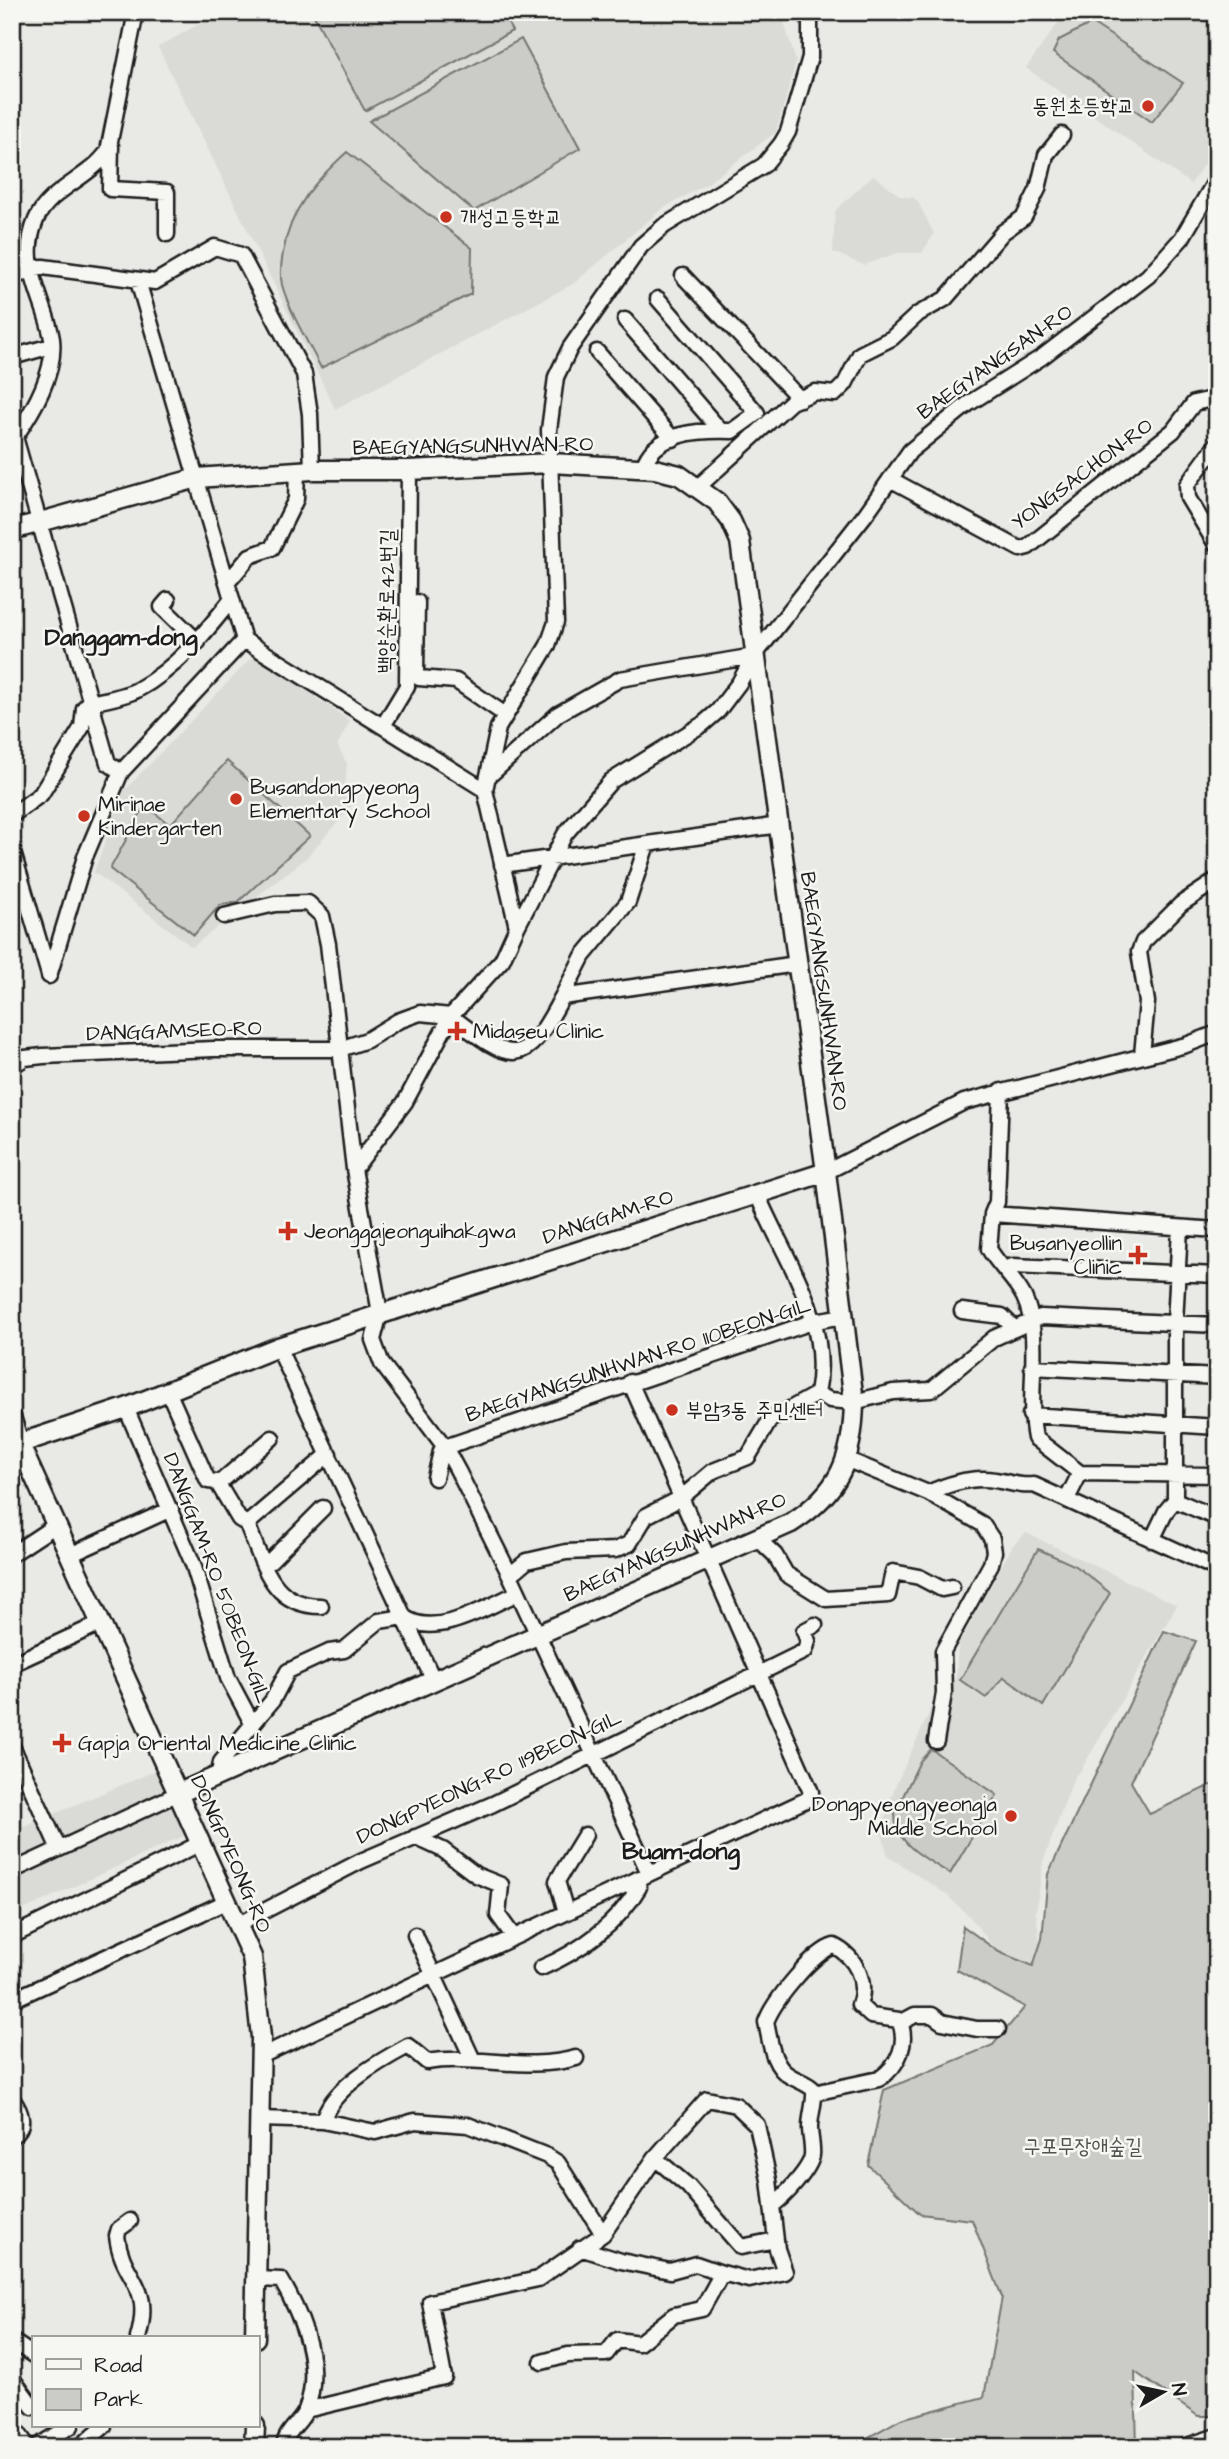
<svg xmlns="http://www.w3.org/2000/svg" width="1229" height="2459" font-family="'Architects Daughter','Poor Story',sans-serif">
  <rect width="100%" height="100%" fill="#e9e9e5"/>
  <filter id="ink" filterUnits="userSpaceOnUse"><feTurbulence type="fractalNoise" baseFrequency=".0143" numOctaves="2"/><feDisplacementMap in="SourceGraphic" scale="14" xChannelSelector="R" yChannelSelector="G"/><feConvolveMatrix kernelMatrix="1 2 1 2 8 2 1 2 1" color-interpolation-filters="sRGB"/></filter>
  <g filter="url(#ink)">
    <path fill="#dadad6" d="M221,12H781L796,62L776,132L708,183L662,209L573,284L335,409L158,47Z
      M1066,12H1217V143L1191,184L1026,68Z
      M873,175L900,196L914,198L918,202L934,234L922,253H897L864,265L833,252L835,211Z
      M254,655L350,721L337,745L347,764L345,786L351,790V807L305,859L192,947L94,872L124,791Z
      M1026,1533L1177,1605L1081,1770L1074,1777L1043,1862L1036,1913L1040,1943L1029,1970L995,1949L971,1918L946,1894L888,1856L881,1830L895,1787L931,1709L956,1678L958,1646L1013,1545Z
      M157,1770L188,1834L12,1915V1832Z"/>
    <path fill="#cbcbc7" stroke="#747472" stroke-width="2" d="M312,12H502L512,31L365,111Z
      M1092,23L1183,83L1152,122L1053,53L1059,40Z
      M521,39L580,148L474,211L369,121Z
      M347,152L472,248L471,294L321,368C308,342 290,313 282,285C280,275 281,263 283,253C290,209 315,181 347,152Z
      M227,761L310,836L238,902L220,905L194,935L110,869L145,805L170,825Z
      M1038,1549L1076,1566L1110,1593L1043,1706L1004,1677L986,1698L960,1680Z
      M1164,1631L1196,1641L1131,1782L1150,1814L1217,1782V2416H1198L1135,2372L1137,2447H851L901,2419L984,2397L1002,2297L972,2220L920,2214L868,2165L884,2090L993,2045L1025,2007L957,1970L963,1926L999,1952L1033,1966L1042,1939L1048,1874Z
      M931,1749L997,1795L950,1874C926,1858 894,1845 895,1813L920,1761Z"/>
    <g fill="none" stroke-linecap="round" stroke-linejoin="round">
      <defs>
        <path id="minor" d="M111,146L110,189L167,192V234
          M683,276L800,399
          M12,279L31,268L43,267L155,282L215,247L241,255L304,374L310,414L312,470
          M138,281L244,640L485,790
          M625,320L720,430
          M597,352L673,439
          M12,357L51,346
          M13,430L108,763L121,772
          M15,437C33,411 56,373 52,339C46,300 17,265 36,220C49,189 89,179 108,151L136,12
          M1217,444L1187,485L1188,498L1217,546
          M643,468C654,431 701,430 732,431L757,413L658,299
          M890,479L1020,549L1028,547L1173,431L1194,403L1217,398
          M698,487L791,402L815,392L835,394L845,384L860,354L892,338L918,314L945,299L1003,232L1024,217L1038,189L1046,155L1062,135
          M227,583L250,556L272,548L296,499L297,472
          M168,600L162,607L198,642
          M417,602L416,674L419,678L456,681L504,714
          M383,726L407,686L409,470
          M489,776L558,714L620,679L754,656
          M12,815L41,794L82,727L84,708L89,703C104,700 123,697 137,690C176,669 205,633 232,599
          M12,849L49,975
          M502,865L779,825
          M224,916L275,904L308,903L322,916L328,944L354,1169L380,1313L373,1340L382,1364L445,1447L458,1471L510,1575L649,1873
          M517,927L565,834L611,781L703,724L718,711L739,683L754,656L865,515L910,451L968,404L1042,357L1148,276L1182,238L1217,178
          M49,976L85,857L121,772L244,640
          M562,997L583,956L628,902L647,844
          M451,1016C513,1064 524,1070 562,997L797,964
          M1142,1055L1147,1002L1139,952L1143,942L1181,904L1217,880
          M12,1066L25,1058L43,1056L214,1049H340L367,1040L398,1021L420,1013L451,1016
          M1001,1091L997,1202L992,1214L989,1249C999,1266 1015,1279 1024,1297C1043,1337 1026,1394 1035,1438L1080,1473L1217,1475
          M354,1169L405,1102L451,1016L502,960L517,927L485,790L498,728L548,645L556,622L549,430L556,377L570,348L641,246L664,226L764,165L781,144L788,132L810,57V12
          M826,1172L964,1102L1186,1045L1217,1033
          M757,1194C784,1259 832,1320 817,1394
          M992,1214L1217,1230
          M1004,1269L1013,1266L1217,1275
          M962,1311L1002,1316L1014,1328
          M278,1347L433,1679
          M1032,1367L1217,1377
          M168,1391L208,1481L217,1482L239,1519L247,1524
          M126,1408L193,1564L228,1678L253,1725
          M1030,1415L1217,1427
          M848,1460L928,1493L982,1524L992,1539L994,1552L991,1564L943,1651L944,1693L936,1741
          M435,1478L441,1451L445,1447L815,1321L844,1316
          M218,1484L272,1438
          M928,1493C948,1484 973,1476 995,1480C1009,1482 1020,1487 1034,1485L1217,1569
          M1067,1499L1080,1473
          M1175,1500V1323L1180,1228
          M757,1538L775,1555L786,1574L826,1599L888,1595L893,1572L919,1577L942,1589L952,1587
          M1152,1540L1166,1511L1175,1500L1217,1518
          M12,1554L56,1525
          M70,1555L171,1509
          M266,1565L323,1508
          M510,1575L527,1561L566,1552L615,1550L629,1544L646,1516L681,1498L713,1471L748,1457L770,1420L817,1394L830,1400L854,1402L893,1392L931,1390L994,1338L1041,1317L1217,1325
          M321,1606C271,1606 264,1564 247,1524L329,1454
          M12,1664L101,1623
          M12,1746L59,1849
          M219,1774L221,1762L272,1701L288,1671L329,1652L344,1650L379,1621L404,1617C435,1640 488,1606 518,1593
          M415,1837L443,1850L476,1875L501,1885L498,1915L514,1937
          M12,1871L179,1793
          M566,1912L557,1881L585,1835
          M239,1924L361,1861L493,1804L805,1651L808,1641L804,1631L815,1625
          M415,1935L473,2060
          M12,1936L201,1843
          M541,1968C579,1952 618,1924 639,1887L637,1879
          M12,2000L228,1901
          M900,2023L915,2015H932L942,2022L977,2029H998
          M261,2056L808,1799L811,1792L630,1382
          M12,2099C21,2111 27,2126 12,2136
          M260,2119L323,2121L375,2132L415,2121L468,2125L547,2156L558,2163L603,2234
          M323,2121C330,2089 380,2061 408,2046L427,2062C476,2054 526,2072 576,2058
          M655,2158L688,2186L741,2247L776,2240
          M772,2205C783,2199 811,2168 812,2155C813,2146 810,2137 810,2128C810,2115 815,2103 814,2090C807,2083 798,2081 790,2076C772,2067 770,2040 766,2022C773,2002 814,1951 834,1946C856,1957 868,1982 859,2005L871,2016L899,2020C909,2042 899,2066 879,2079L814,2093
          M130,2221L119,2229L117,2236C122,2281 154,2282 138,2338
          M580,2248L621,2261L670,2271L696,2264L722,2273
          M257,2279L281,2280C302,2316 323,2367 306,2410C300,2424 285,2431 284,2447
          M12,2341L33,2355
          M12,2378L33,2407
          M306,2410L444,2377L430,2302L538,2279L603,2234L655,2158L707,2099L736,2105L757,2125L769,2180L777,2249L785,2272L749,2280L722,2273L702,2309L674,2315L639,2343L617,2340L606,2354L568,2355L542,2362
          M12,2424L28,2447
          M36,2447L71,2426
          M80,2447L104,2426
          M1184,2447L1217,2436"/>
        <path id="major" d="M12,530L197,478L312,470H409L551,463L655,469L679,475L717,502L731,521L740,541L826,1172L854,1402C853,1458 840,1492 791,1523L179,1793
          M12,1420L19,1443L252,1957L261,2037L255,2338
          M12,1446L126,1408L278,1347L826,1172
          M254,2447L255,2426"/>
      </defs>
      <use href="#minor" stroke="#1c1c1c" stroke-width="19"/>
      <use href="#major" stroke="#1c1c1c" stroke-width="23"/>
      <use href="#minor" stroke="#f6f6f2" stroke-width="14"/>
      <use href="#major" stroke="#f6f6f2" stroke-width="18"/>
    </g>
  </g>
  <g fill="#c8321e" stroke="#f6f6f2" stroke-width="2.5">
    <circle cx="1148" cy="106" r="7"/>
    <circle cx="446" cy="217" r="7"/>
    <circle cx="236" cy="799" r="7"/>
    <circle cx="84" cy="816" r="7"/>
    <path d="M453.5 1020.5h7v7h7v7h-7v7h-7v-7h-7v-7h7z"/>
    <path d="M284.5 1220.5h7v7h7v7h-7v7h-7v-7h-7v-7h7z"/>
    <path d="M1134.5 1244.5h7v7h7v7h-7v7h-7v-7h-7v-7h7z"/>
    <circle cx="672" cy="1410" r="7"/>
    <path d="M58.5 1732.5h7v7h7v7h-7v7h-7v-7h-7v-7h7z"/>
    <circle cx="1011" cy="1816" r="7"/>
  </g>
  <g text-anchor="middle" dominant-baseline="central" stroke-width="5" stroke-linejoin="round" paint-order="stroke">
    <g font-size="21" fill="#1c1c1c" stroke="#f6f6f2" text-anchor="start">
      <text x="1134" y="106" text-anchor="end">동원초등학교</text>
      <text x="460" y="217">개성고등학교</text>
      <text x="250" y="787">Busandongpyeong<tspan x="250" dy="24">Elementary School</tspan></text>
      <text x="98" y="804">Mirinae<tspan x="98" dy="24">Kindergarten</tspan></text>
      <text x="473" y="1031">Midaseu Clinic</text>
      <text x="304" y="1231">Jeonggajeonguihakgwa</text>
      <text x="1122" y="1243" text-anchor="end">Busanyeollin<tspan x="1122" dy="24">Clinic</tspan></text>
      <text x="686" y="1410">부암3동 주민센터</text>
      <text x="78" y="1743">Gapja Oriental Medicine Clinic</text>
      <text x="997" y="1804" text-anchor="end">Dongpyeongyeongja<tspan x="997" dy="24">Middle School</tspan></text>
    </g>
    <g font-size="21" fill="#1c1c1c" stroke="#f6f6f2">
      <text transform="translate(995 362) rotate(-35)">BAEGYANGSAN-RO</text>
      <text transform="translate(473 446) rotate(-1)">BAEGYANGSUNHWAN-RO</text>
      <text transform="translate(1082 474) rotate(-37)">YONGSACHON-RO</text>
      <text transform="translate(387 601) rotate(-89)">백양순환로42번길</text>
      <text transform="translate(824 991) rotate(82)">BAEGYANGSUNHWAN-RO</text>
      <text transform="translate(174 1031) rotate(-2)">DANGGAMSEO-RO</text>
      <text transform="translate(608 1217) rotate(-18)">DANGGAM-RO</text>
      <text transform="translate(638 1360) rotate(-18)">BAEGYANGSUNHWAN-RO 110BEON-GIL</text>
      <text transform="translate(675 1547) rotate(-24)">BAEGYANGSUNHWAN-RO</text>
      <text transform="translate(217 1578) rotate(69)">DANGGAM-RO 50BEON-GIL</text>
      <text transform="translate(489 1777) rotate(-25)">DONGPYEONG-RO 119BEON-GIL</text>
      <text transform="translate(231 1854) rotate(66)">DONGPYEONG-RO</text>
    </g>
    <g font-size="21" fill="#51514f" stroke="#f6f6f2">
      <text x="1083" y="2146">구포무장애숲길</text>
    </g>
    <g font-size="24" font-weight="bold" fill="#1c1c1c" stroke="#f6f6f2">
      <text x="121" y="638">Danggam-dong</text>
      <text x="681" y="1852">Buam-dong</text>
    </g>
  </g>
  <rect width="1229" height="2459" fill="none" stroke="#f6f6f2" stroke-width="42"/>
  <rect x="21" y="21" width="1187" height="2417" fill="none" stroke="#1c1c1c" stroke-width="2.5" filter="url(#ink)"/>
  <rect x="32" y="2336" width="228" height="91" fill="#f6f6f2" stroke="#9f9f9c" stroke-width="2"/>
  <rect x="46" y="2359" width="35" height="10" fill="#f6f6f2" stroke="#9f9f9c" stroke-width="2"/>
  <text x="94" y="2372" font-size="21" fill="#1c1c1c">Road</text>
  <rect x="46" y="2389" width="35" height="21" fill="#cbcbc7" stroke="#9f9f9c" stroke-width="2"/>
  <text x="94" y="2406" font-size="21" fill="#1c1c1c">Park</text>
  <g transform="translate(1163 2392) rotate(81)" stroke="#f6f6f2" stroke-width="5" paint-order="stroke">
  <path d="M0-5L12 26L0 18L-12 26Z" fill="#1c1c1c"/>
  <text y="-10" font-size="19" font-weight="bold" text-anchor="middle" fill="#1c1c1c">N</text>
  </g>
</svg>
